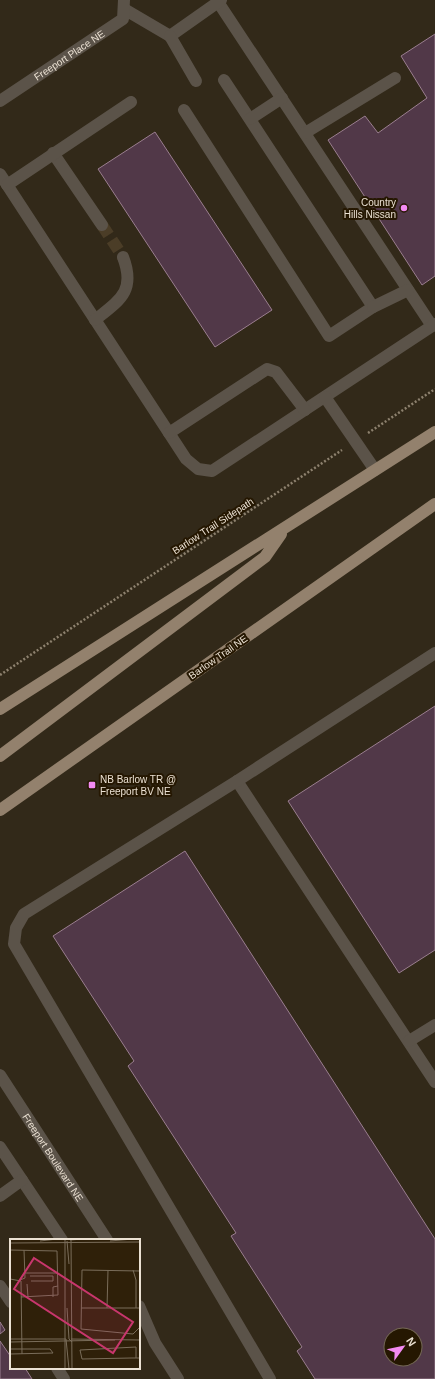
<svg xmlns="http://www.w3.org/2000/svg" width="435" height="1379" font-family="Helvetica,sans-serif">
  <rect width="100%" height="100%" fill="#2f2009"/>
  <path fill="#322919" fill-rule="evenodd" d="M0,0H435V1379H0ZM11,1240H139V1368H11ZM391,1335H415V1359H391Z"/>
  <path fill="#513848" stroke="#9a7e8f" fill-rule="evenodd" d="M435,34V276L422,285L328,140L365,116L378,133L427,98L401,56Z
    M155,132L272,310L215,347L98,169Z
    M435,706V950L399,973L288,801Z
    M185,851L435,1239V1379H315L297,1351L302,1347L231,1236L236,1233L128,1066L134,1061L53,936ZM391,1335H415V1359H391Z
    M0,1322L5,1330L0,1334Z
    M0,1341L11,1357V1368H25L32,1379H0Z"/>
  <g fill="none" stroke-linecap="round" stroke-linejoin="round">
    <path stroke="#4b3d27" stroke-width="12" stroke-dasharray="12 6" stroke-linecap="butt" d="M102,225L123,257"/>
    <path stroke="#8d816e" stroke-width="2.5" stroke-dasharray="2 2" stroke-linecap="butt" d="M368,433L435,389
      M0,675L342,450"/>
    <g stroke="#5b5349" stroke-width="12">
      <path d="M218,2L432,326"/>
      <path d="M124,9L170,36L221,0"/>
      <path d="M170,36L196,81"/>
      <path id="s1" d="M0,101L123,19L124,0"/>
      <path d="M184,110L329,336L373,307L224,80"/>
      <path d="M250,119L282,98"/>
      <path d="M305,133L395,78"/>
      <path d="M53,153L102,225"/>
      <path d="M0,174L186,459L198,469L212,471L435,324"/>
      <path d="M7,185L131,102"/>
      <path d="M373,307L408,290"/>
      <path d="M95,320C120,300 136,291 123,257"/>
      <path d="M325,397L375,470"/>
      <path d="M169,433L267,369L276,372L305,410"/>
      <path d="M237,781L435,1082"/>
      <path d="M409,1041L435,1025"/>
      <path id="s2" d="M0,1075L107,1240"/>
      <path d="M0,1147L62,1240"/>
      <path d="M0,1196L22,1180"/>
      <path d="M0,1286L11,1302"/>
      <path d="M139,1306L155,1343L178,1379"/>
      <path d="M57,1368L64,1379"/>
      <path d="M270,1379L14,944L16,928L24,914L237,781L435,653"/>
    </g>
    <path stroke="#93816d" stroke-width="12" d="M0,709L435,432
      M0,756L265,557L281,534
      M0,810L435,504"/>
  </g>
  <g fill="#f38af2" stroke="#251701" stroke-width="1.5">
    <circle cx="404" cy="208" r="4"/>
    <rect x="88" y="781" width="8" height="8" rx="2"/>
  </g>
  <g text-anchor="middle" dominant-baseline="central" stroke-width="4" stroke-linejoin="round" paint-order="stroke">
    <g font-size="10" fill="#ebe1d3" stroke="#251701">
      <text stroke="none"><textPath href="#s1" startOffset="83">Freeport Place NE</textPath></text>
      <text transform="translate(213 526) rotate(-33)">Barlow Trail Sidepath</text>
      <text transform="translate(218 657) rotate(-35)">Barlow Trail NE</text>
      <text stroke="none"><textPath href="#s2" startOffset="98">Freeport Boulevard NE</textPath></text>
    </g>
    <g font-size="10" fill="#ebe1d3" stroke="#251701" text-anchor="end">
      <text x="396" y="202">Country<tspan x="396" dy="12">Hills Nissan</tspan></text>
      <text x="100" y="779" text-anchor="start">NB Barlow TR @<tspan x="100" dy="12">Freeport BV NE</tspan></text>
    </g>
  </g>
  <g transform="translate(10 1239)">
    <rect width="130" height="130" fill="#2f2009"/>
    <path fill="none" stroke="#7a6d5a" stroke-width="1" d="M61,0L62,130M60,1L73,0M30,2L47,0M57,2L59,25M100,2L123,0M0,4L130,3M0,11L47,12L48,56L11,58M123,31L126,41V69H130M130,32L72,31L71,90L123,95L130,88M14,34H47M20,37H43V42H21M0,40L11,42L12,115M10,41L15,39L14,11M17,45L18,58M43,58V48L48,47M57,69L59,100L62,103M71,69H126M97,69L98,31M0,100H56M56,100L59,130M61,100L130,101M0,103L105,101M0,110H40L43,114L0,115M126,119V108L70,111L72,120L121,119H130M55,130V0"/>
    <path fill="#c8366d" fill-opacity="0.15" stroke="#c8366d" stroke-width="2" d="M24,19L123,83L103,114L4,50Z"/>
    <rect width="130" height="130" fill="none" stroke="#ebe1d3" stroke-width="2"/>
  </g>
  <g transform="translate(403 1347) rotate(57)"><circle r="19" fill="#251701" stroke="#746855"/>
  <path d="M0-3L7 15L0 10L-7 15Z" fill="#f38af2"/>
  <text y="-6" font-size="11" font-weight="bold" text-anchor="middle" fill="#ebe1d3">N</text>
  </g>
</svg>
